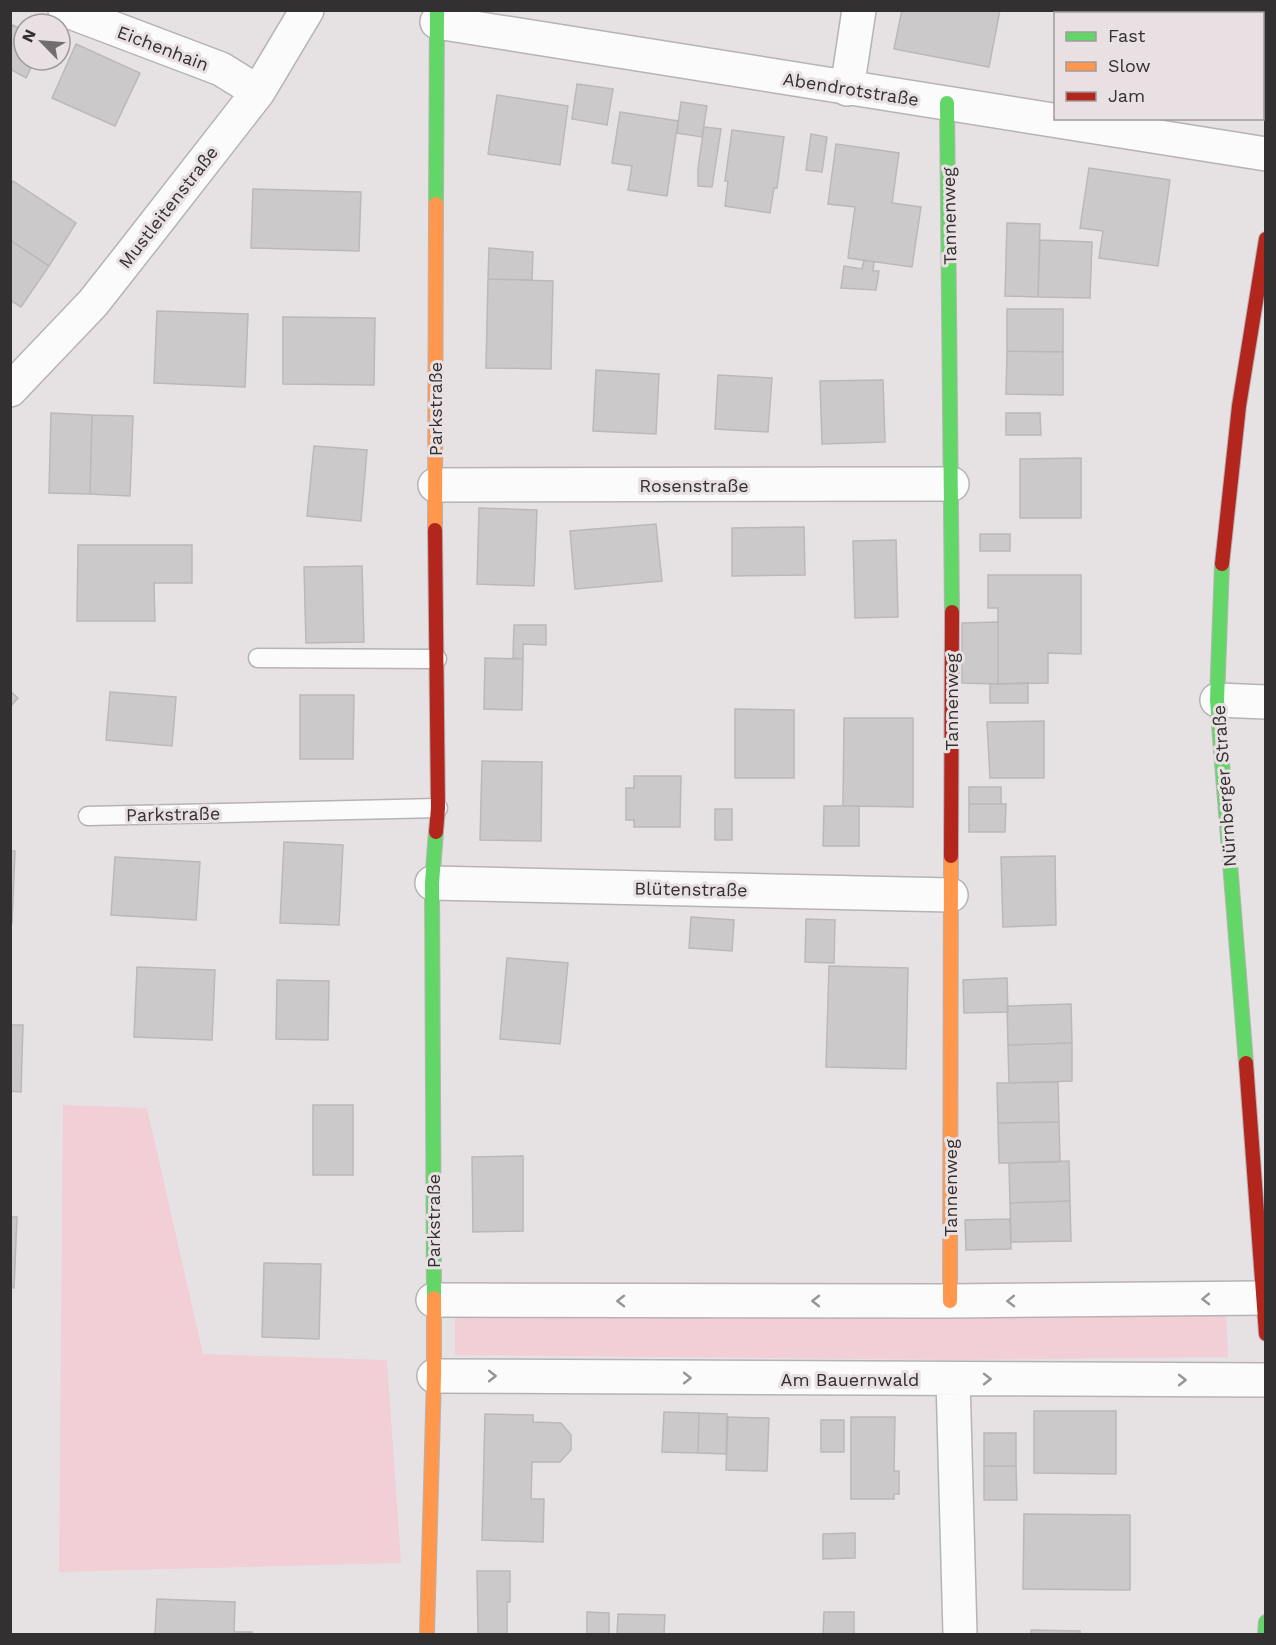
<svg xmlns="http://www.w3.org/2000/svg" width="1276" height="1645" font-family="'Work Sans',sans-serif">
  <rect width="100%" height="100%" fill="#e6e2e3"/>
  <path fill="#f2ced7" d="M63,1105L147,1108L203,1354L387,1360L401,1563L59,1572Z
    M455,1308H1226L1228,1357L959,1360L455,1355Z"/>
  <path fill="#ccc9ca" stroke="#bbb8b8" stroke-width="1.5" d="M902,10H1000L989,67L894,49Z
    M1074,10H1138L1137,14H1073Z
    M1138,10H1209L1224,14H1137Z
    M13,25L24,31V60H35L26,78L10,69V30Z
    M76,44L140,73L115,126L52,98Z
    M577,84L613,89L607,125L572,119Z
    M497,95L568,106L560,165L488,154Z
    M681,102L707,106L702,137L677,133Z
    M620,112L678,121L667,196L628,190L632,166L612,163Z
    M704,127L721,129L712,187L698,186V168Z
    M732,130L784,137L777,188H774L770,213L725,206L728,181H725Z
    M811,134L827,137L822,172L806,170Z
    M836,144L899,153L892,203L921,207L912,267L848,258L855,207L828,204Z
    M1089,168L1170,180L1158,266L1099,258L1103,231L1080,228Z
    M13,181L76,223L49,266L10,240V185Z
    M253,189L361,192L359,251L251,248Z
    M1007,223L1040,224L1038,297L1005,296Z
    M10,240L49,266L21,307L10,300Z
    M1040,240L1092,242L1090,298L1038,297Z
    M489,248L533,252L532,280L488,279Z
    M864,260L874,262L873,271H879L876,290L841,288L844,266L862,269Z
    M488,279L553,281L551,369L486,368Z
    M1007,309H1063V352L1007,351Z
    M157,311L248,314L245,387L154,383Z
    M283,317L375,318L374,385L283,384Z
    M1007,351L1063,352V395L1006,394Z
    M596,370L659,374L656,434L593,431Z
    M718,375L772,378L768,432L715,429Z
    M883,380L885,442L822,444L820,381Z
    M51,413L92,415L90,494L49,493Z
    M1006,413H1040L1041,435H1006Z
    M92,415L133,416L130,496L90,494Z
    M314,446L367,450L361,521L307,516Z
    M1081,458V518H1020V459Z
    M479,508L537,510L534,586L477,584Z
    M656,524L662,581L575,589L570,531Z
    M804,527L805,575L732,576V528Z
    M980,534H1010V551H980Z
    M896,540L898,617L855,618L853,541Z
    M78,545H192V583H154L155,621H77Z
    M362,566L364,642L306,643L304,567Z
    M988,575H1081V654L1048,653V683L998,684V608H988Z
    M998,622V684L962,683V623Z
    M514,625H546V645L523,644V659L513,658Z
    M485,658L523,659L522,710L484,709Z
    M1028,683V703H990V684Z
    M10,691L18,698L10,707Z
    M110,692L176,697L172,746L106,740Z
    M300,695H354L353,759H300Z
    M735,709L794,710V778H735Z
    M844,718H913V807L843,806Z
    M1044,721V778H990L987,722Z
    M482,761L542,762L541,841L480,840Z
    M634,776H681L680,827H634V820H626V788H634Z
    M969,787H1001V804H969Z
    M969,804H1006L1005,832H969Z
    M824,806H859V846H823Z
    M715,809H732V840H715Z
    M284,842L343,845L339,925L280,923Z
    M10,851H15L12,923H10Z
    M1055,856L1056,925L1003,927L1001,857Z
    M115,857L200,862L196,920L111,915Z
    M691,917L734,920L732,951L689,948Z
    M806,919L835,920L834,963L805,962Z
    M507,958L568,963L560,1044L500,1039Z
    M829,966L908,968L906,1069L826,1067Z
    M137,967L215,970L212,1040L134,1037Z
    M1007,978L1008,1012L964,1013L963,980Z
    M277,980L329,981L328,1040L276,1039Z
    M1071,1004L1072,1043L1008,1045L1007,1006Z
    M10,1025H23L21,1092L10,1091Z
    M1072,1043V1081L1009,1083L1008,1045Z
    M1058,1082L1059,1122L998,1123L997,1083Z
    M313,1105H353V1175H313Z
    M1059,1122L1060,1162L999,1163L998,1123Z
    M523,1156V1231L473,1232L472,1157Z
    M1069,1161L1070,1201L1010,1203L1009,1163Z
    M1070,1201L1071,1241L1011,1242L1010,1203Z
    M10,1217H17L14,1288L10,1287Z
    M1010,1219L1011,1249L966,1250L965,1220Z
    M264,1263L321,1264L319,1339L262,1337Z
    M1034,1411H1116V1474L1034,1473Z
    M664,1412L699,1413L698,1453L662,1452Z
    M699,1413L727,1414L726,1454L698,1453Z
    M485,1414L533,1415V1422L561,1423L571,1435V1450L560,1462H532L531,1499H544L543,1542L482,1540Z
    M728,1417L769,1418L767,1471L726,1470Z
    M851,1417H895L894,1471H899V1494H894V1499H851Z
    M821,1420H844V1452H821Z
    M984,1433H1016V1466H984Z
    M984,1466H1016L1017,1500H984Z
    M1024,1514L1130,1515V1590L1023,1589Z
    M855,1533V1558L823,1559V1534Z
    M477,1571H510V1602H507V1634H478Z
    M157,1599L235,1602L234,1632H252V1634H155Z
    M587,1612L609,1613V1634H587Z
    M824,1612H854V1634H823Z
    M618,1614L665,1615L664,1634H617Z
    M1031,1630L1080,1631V1634H1031Z"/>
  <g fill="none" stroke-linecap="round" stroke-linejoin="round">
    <defs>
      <path id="lane" d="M258,658L437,659
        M88,816L438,808"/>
      <path id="street" d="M65,10L221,69L258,92
        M437,22L1266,154
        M847,89L859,10
        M10,390L93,303L141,242L258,92L307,10
        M435,485L952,484
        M1217,700L1266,702
        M432,883L951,895
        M433,1300L950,1301L1264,1298
        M434,1376L1266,1380
        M953,1379L960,1634"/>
      <path id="fast" d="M947,103L952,612
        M436,204L437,10
        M1222,564L1217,700L1246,1063
        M434,1298L432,883L436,832
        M1265,1634L1266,1622"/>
      <path id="slow" d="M435,530L436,204
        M950,1301L951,856
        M427,1634L434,1376V1298"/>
      <path id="jam" d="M435,530L438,808L436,832
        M1222,564L1239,406L1266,239
        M951,856L952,612
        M1246,1063L1266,1334"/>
    </defs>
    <use href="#lane" stroke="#b6b3b4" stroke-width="21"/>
    <use href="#street" stroke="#b6b3b4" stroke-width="36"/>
    <use href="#fast" stroke="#b6b3b4" stroke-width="16"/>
    <use href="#slow" stroke="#b6b3b4" stroke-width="16"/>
    <use href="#jam" stroke="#b6b3b4" stroke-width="16"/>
    <use href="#lane" stroke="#fbfbfb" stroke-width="18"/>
    <use href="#street" stroke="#fbfbfb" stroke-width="33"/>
    <use href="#fast" stroke="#63d668" stroke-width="14"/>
    <use href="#slow" stroke="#ff974d" stroke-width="14"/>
    <use href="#jam" stroke="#b3261e" stroke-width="14"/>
  </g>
  <defs><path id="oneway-chevron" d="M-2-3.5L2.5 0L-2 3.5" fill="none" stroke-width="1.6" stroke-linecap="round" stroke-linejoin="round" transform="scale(1.5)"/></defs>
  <g stroke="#979696">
    <use href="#oneway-chevron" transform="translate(1206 1299) rotate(179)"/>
    <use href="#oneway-chevron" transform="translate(621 1301) rotate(-180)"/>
    <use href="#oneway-chevron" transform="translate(816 1301) rotate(-180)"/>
    <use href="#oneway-chevron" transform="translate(1011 1301) rotate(179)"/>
    <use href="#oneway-chevron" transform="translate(492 1376)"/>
    <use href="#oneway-chevron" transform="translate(687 1378)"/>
    <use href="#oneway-chevron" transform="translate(987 1379)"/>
    <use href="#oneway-chevron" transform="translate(1182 1380)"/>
  </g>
  <g text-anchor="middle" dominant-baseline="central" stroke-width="6" stroke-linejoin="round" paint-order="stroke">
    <g font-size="18" fill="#333031" stroke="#e8e0e2">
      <text transform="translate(163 48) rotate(21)">Eichenhain</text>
      <text transform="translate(851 89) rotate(9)">Abendrotstraße</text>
      <text transform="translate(168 207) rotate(-52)">Mustleitenstraße</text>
      <text transform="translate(949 216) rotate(-91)">Tannenweg</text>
      <text transform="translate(435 409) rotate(-90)">Parkstraße</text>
      <text x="694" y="485">Rosenstraße</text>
      <text transform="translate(951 702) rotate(-90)">Tannenweg</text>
      <text transform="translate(1224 786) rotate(-94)">Nürnberger Straße</text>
      <text transform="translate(173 814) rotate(-1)">Parkstraße</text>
      <text transform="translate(691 889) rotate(1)">Blütenstraße</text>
      <text transform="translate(950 1188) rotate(-90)">Tannenweg</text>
      <text transform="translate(433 1221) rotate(-90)">Parkstraße</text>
      <text x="850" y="1379">Am Bauernwald</text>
    </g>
  </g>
  <rect width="1276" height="1645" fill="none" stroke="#333031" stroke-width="24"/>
  <rect x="1054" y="12" width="210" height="108" fill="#e8e0e2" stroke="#a09a9b" stroke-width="1.5"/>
  <rect x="1066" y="32" width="30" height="9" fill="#63d668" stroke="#a09a9b" stroke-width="1.5"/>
  <text x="1108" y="42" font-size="18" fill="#333031">Fast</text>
  <rect x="1066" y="62" width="30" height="9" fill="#ff974d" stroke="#a09a9b" stroke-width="1.5"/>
  <text x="1108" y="72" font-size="18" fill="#333031">Slow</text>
  <rect x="1066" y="92" width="30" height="9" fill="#b3261e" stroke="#a09a9b" stroke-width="1.5"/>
  <text x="1108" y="102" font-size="18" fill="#333031">Jam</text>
  <g transform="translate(42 42) rotate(295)"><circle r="28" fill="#e8e0e2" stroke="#a09a9b" stroke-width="1.5"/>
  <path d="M0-4.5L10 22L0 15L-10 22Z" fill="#726e6f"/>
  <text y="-9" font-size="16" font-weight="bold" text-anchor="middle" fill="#333031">N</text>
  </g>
</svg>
